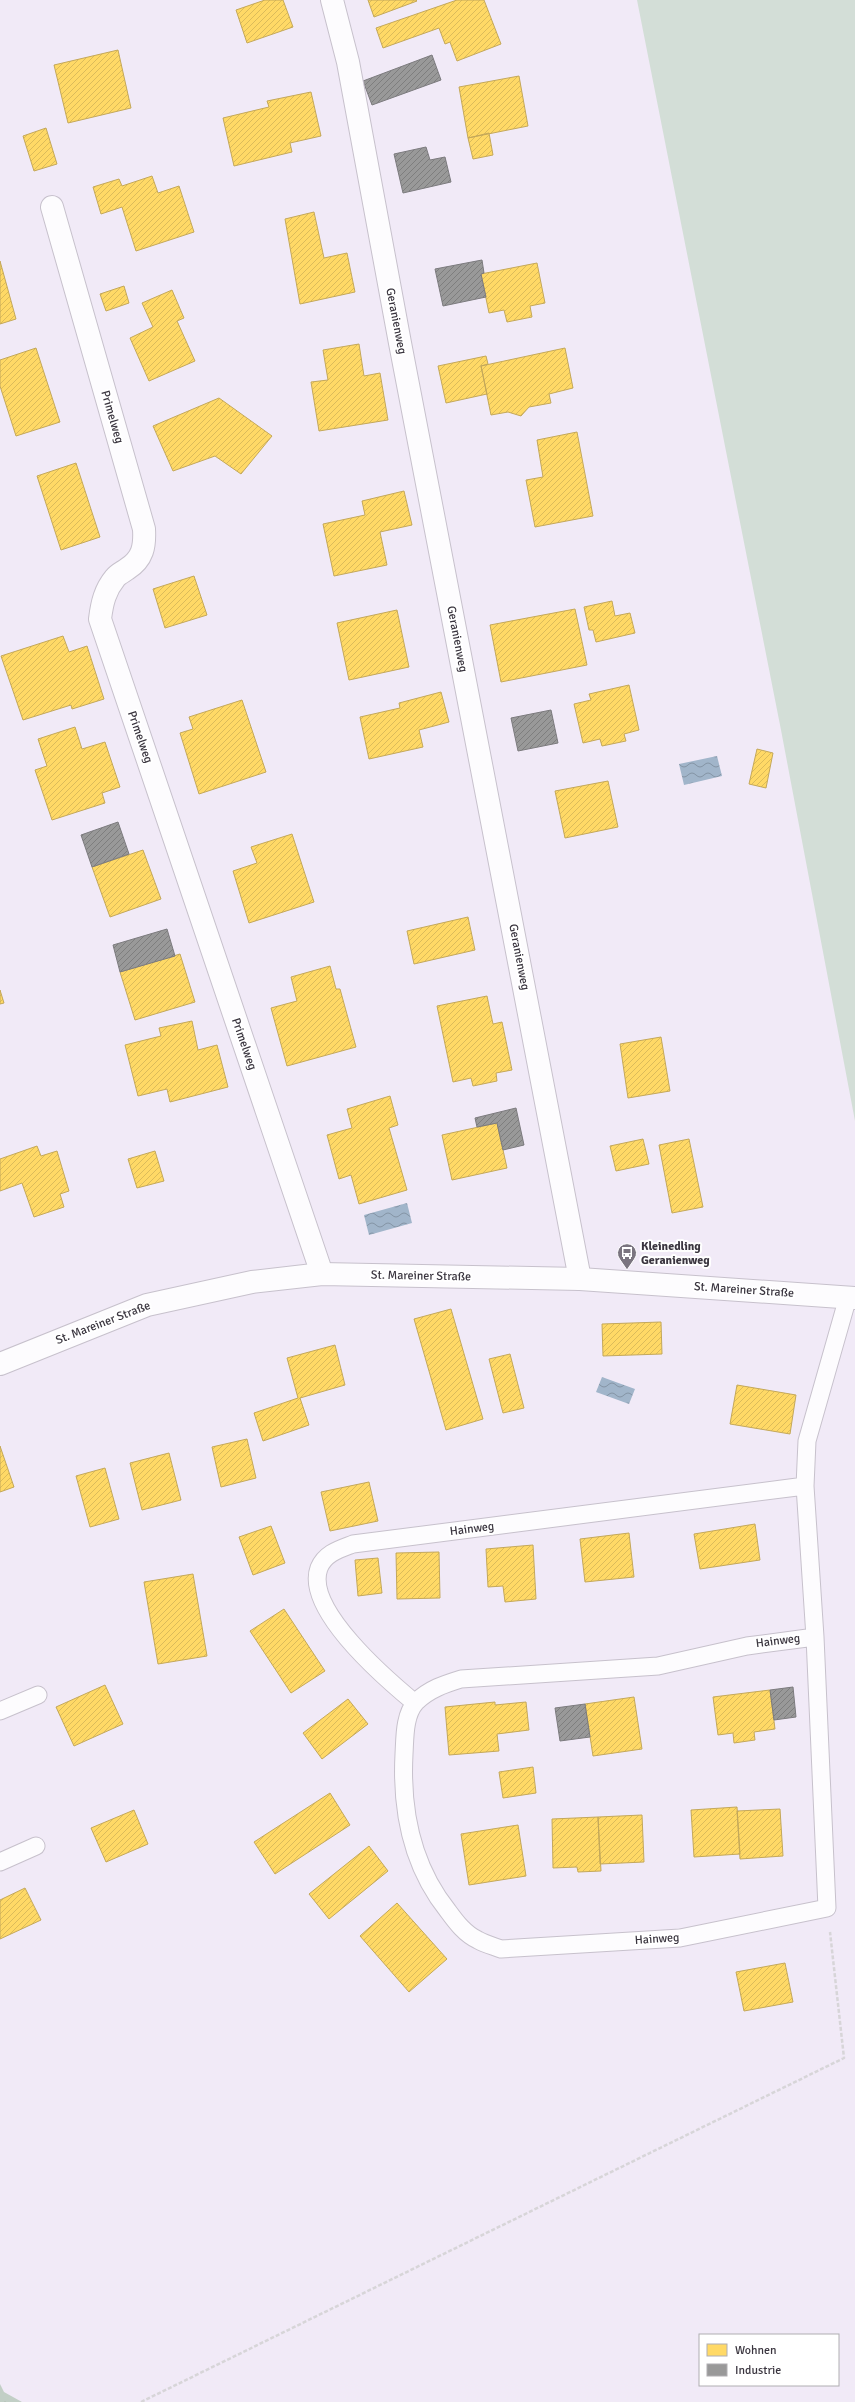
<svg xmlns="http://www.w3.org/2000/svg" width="855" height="2402" font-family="Signika,sans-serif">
  <defs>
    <pattern id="forest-firs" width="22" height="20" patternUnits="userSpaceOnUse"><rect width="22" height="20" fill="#c2cfc6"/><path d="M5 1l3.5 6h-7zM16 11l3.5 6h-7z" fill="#a7b2ab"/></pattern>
    <pattern id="water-waves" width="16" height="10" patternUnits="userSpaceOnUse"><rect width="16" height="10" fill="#a1b5ca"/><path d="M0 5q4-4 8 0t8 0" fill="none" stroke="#8494a5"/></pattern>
    <pattern id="homes-hatch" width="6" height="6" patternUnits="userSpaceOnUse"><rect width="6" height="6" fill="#ffd966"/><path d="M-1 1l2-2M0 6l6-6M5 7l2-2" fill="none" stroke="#dbbb5a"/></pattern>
    <pattern id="industry-hatch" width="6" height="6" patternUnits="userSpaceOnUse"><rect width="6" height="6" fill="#999"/><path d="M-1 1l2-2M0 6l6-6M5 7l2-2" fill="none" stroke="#7e7e7e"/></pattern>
  </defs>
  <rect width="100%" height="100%" fill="#f1eaf7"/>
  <path fill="#d3ded7" d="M637,0H855V1121L781,730Z"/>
  <path fill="url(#forest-firs)" d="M0,2384L4,2392L22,2402H0Z"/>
  <path fill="url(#water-waves)" d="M717,756L722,776L684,785L679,764Z
    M407,1203L412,1223L369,1235L364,1215Z
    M602,1377L635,1389L629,1404L596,1392Z"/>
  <path fill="url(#homes-hatch)" stroke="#c4a85a" d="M265,0H283L293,27L247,43L236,10Z
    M368,0H416L417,1L374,17Z
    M457,0H484L501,44L457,61L450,42L445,44L439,28L383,48L376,28Z
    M118,50L131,108L68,123L54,65Z
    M519,76L528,126L468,138L459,87Z
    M311,92L321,136L290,143L292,152L234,166L223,118L269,107L267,101Z
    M46,128L57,164L34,171L23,136Z
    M489,133L493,155L473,159L468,138Z
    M152,176L158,193L179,186L194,232L136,251L122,207L101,214L93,187L119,179L122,186Z
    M314,212L324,258L347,253L355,292L300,304L285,219Z
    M0,261L16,319L0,324Z
    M537,263L545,303L530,306L532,317L507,322L504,310L489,313L481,274Z
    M124,286L129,303L106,311L100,294Z
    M172,290L184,318L177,321L195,361L149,381L130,338L153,327L142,303Z
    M359,344L364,376L380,373L388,420L319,431L311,382L328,380L323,350Z
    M36,348L60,422L16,436L0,386V360Z
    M565,348L573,388L549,394L551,403L529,407L521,416L508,412L491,415L481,366Z
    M486,356L488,364L481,366L487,394L446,403L438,366Z
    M219,398L272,436L241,474L215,456L173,471L153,426Z
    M577,432L593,516L535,527L526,480L543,477L537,440Z
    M76,463L100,537L61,550L37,476Z
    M404,491L412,525L380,532L387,565L334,576L323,524L365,515L362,501Z
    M194,576L207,615L165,628L153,589Z
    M612,601L615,616L630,613L635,633L596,642L593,630H589L584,607Z
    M575,609L587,665L501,682L490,625Z
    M397,610L409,667L349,680L337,623Z
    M63,636L69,652L87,646L104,699L72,709L71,705L23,720L1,656Z
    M629,685L639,730L624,734L626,741L602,746L600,739L583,743L574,704L591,700L589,694Z
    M441,692L449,722L419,730L423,747L369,759L360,717L400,708L399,703Z
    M242,700L266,772L199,794L180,733L193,729L189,717Z
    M75,727L82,749L105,742L120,787L102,793L105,803L52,820L35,770L47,766L38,739Z
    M757,749L773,753L766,788L749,784Z
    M608,781L618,827L565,838L555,791Z
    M292,834L314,902L249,923L233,871L257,863L251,847Z
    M143,850L161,899L110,917L92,867Z
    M468,917L475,950L414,964L407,931Z
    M180,954L195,1002L135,1020L120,972Z
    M330,966L336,989H340L356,1047L287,1066L271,1008L297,1001L291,977Z
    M0,990L4,1003L0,1004Z
    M487,996L493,1024L502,1022L512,1070L496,1073L497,1081L473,1086L471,1078L453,1082L437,1006Z
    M192,1021L198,1050L217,1045L228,1087L170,1102L167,1089L138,1096L125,1045L161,1036L159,1028Z
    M661,1037L670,1091L628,1098L620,1044Z
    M390,1096L398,1125L389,1128L407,1190L359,1204L351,1175L339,1179L327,1135L352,1128L347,1109Z
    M497,1123L507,1168L452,1180L442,1135Z
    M643,1139L649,1164L616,1171L610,1146Z
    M689,1139L703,1207L672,1213L659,1145Z
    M37,1146L41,1156L57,1151L69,1191L60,1194L64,1207L34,1217L22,1183L0,1191V1159Z
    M155,1151L164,1181L137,1188L128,1159Z
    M451,1309L483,1419L446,1430L414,1319Z
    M661,1322L662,1354L603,1356L602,1324Z
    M335,1345L345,1385L300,1398L309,1425L263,1441L254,1413L298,1398L287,1358Z
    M510,1354L524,1408L503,1413L489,1359Z
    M737,1385L796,1395L790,1434L730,1424Z
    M247,1439L256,1478L221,1487L212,1447Z
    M0,1446L14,1487L0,1492Z
    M169,1453L181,1500L142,1510L130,1463Z
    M105,1468L119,1519L90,1527L76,1476Z
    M369,1482L378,1521L330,1531L321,1492Z
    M755,1524L760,1560L700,1569L694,1534Z
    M271,1526L285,1563L253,1575L239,1537Z
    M629,1533L634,1577L585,1582L580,1539Z
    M533,1545L536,1599L505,1602L503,1586L488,1587L486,1549Z
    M439,1552L440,1598L397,1599L396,1553Z
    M378,1558L382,1593L358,1596L355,1560Z
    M193,1574L207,1656L158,1664L144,1582Z
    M284,1609L325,1671L291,1693L250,1631Z
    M105,1685L123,1724L74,1746L56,1707Z
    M770,1690L775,1729L754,1732L755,1740L734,1743L733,1733L718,1735L713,1697Z
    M634,1697L642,1749L593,1756L585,1704Z
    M348,1699L368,1724L322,1759L303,1733Z
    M495,1702V1705L526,1702L529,1730L497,1734L499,1751L449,1755L445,1707Z
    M533,1767L536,1793L503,1798L499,1772Z
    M330,1793L350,1825L275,1874L254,1842Z
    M737,1807L740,1854L694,1857L691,1810Z
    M780,1809L783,1856L740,1859L737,1811Z
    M134,1810L148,1844L106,1862L91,1828Z
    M642,1815L644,1862L600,1864L598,1817Z
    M598,1817L601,1871L578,1872L577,1867L553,1868L552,1819Z
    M518,1825L526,1876L469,1885L461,1834Z
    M369,1846L388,1871L329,1919L309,1894Z
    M25,1888L41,1920L0,1939V1900Z
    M397,1903L447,1959L409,1992L360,1936Z
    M785,1963L793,2002L744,2011L736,1972Z"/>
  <path fill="url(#industry-hatch)" stroke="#7c7b7e" d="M432,55L441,80L372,105L363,81Z
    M426,147L430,160L445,157L451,182L403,193L394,154Z
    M482,260L484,273L481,274L486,297L443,306L435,269Z
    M551,710L558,743L518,751L511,718Z
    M118,822L129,854L92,867L81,835Z
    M167,929L175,956L120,972L113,945Z
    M516,1108L524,1145L503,1150L497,1123L477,1127L475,1118Z
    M793,1687L796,1717L774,1720L770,1690Z
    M585,1704L590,1737L560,1741L555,1708Z"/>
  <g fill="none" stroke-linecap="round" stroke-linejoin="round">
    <defs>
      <path id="service" d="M815,1637L747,1646L658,1666L461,1679C445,1684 429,1689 416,1702C404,1715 405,1738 404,1754C401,1811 412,1866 448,1911C456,1922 465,1934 478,1940C485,1944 493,1946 501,1949L680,1938L827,1908L815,1637L805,1486L807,1441L848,1297
        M415,1703C386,1679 304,1609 319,1568C325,1553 340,1549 353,1544L805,1486
        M0,1711L38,1695
        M0,1862L36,1846"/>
      <path id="minor" d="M332,0L348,62L400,343L580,1279
        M52,207L144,529C145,546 143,559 127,569C123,572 118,574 115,578C105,590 102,603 100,619L322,1274"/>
      <path id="tertiary" d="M0,1364L147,1305L252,1282L322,1274L580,1279L855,1298"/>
    </defs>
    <use href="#service" stroke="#c7c1cc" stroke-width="19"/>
    <use href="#minor" stroke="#c7c1cc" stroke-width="24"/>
    <use href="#tertiary" stroke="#c7c1cc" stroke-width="24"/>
    <path stroke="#d7d5d8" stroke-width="2.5" stroke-dasharray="4 2" stroke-linecap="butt" d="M141,2402L844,2058L830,1932"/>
    <use href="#service" stroke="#fdfcfe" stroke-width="17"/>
    <use href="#minor" stroke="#fdfcfe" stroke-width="22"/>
    <use href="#tertiary" stroke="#fdfcfe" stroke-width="22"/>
  </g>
  <defs>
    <symbol id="bus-pin" viewBox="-11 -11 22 30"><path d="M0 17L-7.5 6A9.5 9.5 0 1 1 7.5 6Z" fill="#7a747f" stroke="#fff"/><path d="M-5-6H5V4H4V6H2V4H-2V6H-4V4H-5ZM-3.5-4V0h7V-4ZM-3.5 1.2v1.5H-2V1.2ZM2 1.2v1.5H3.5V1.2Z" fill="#fff"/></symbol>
  </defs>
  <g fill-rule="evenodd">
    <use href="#bus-pin" x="616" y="1242" width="22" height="30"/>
  </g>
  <g text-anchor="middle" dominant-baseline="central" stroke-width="4" stroke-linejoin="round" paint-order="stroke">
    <g font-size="12" fill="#3a353f" stroke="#fff">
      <text transform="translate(396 321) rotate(79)">Geranienweg</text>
      <text transform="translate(112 417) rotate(74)">Primelweg</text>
      <text transform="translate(457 639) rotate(79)">Geranienweg</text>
      <text transform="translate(140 737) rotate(71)">Primelweg</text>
      <text transform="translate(519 957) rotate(79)">Geranienweg</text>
      <text transform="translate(244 1044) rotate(71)">Primelweg</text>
      <text transform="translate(421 1276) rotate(1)">St. Mareiner Straße</text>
      <text transform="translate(744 1290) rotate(4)">St. Mareiner Straße</text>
      <text transform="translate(103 1323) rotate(-21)">St. Mareiner Straße</text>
      <text transform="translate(472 1529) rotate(-7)">Hainweg</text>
      <text transform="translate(778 1641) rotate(-7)">Hainweg</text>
      <text transform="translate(657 1939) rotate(-4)">Hainweg</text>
    </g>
    <g font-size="12" font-weight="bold" fill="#3a353f" stroke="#fff" text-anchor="start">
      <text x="641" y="1246">Kleinedling<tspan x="641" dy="14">Geranienweg</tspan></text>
    </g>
  </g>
  <rect x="699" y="2334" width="140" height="52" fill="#ffffff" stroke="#b0aeb2"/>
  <rect x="707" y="2344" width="20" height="12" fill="#ffd966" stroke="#b0aeb2"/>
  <text x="735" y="2354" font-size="12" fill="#3a353f">Wohnen</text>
  <rect x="707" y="2364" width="20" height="12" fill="#999999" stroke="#b0aeb2"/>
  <text x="735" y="2374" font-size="12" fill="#3a353f">Industrie</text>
</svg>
